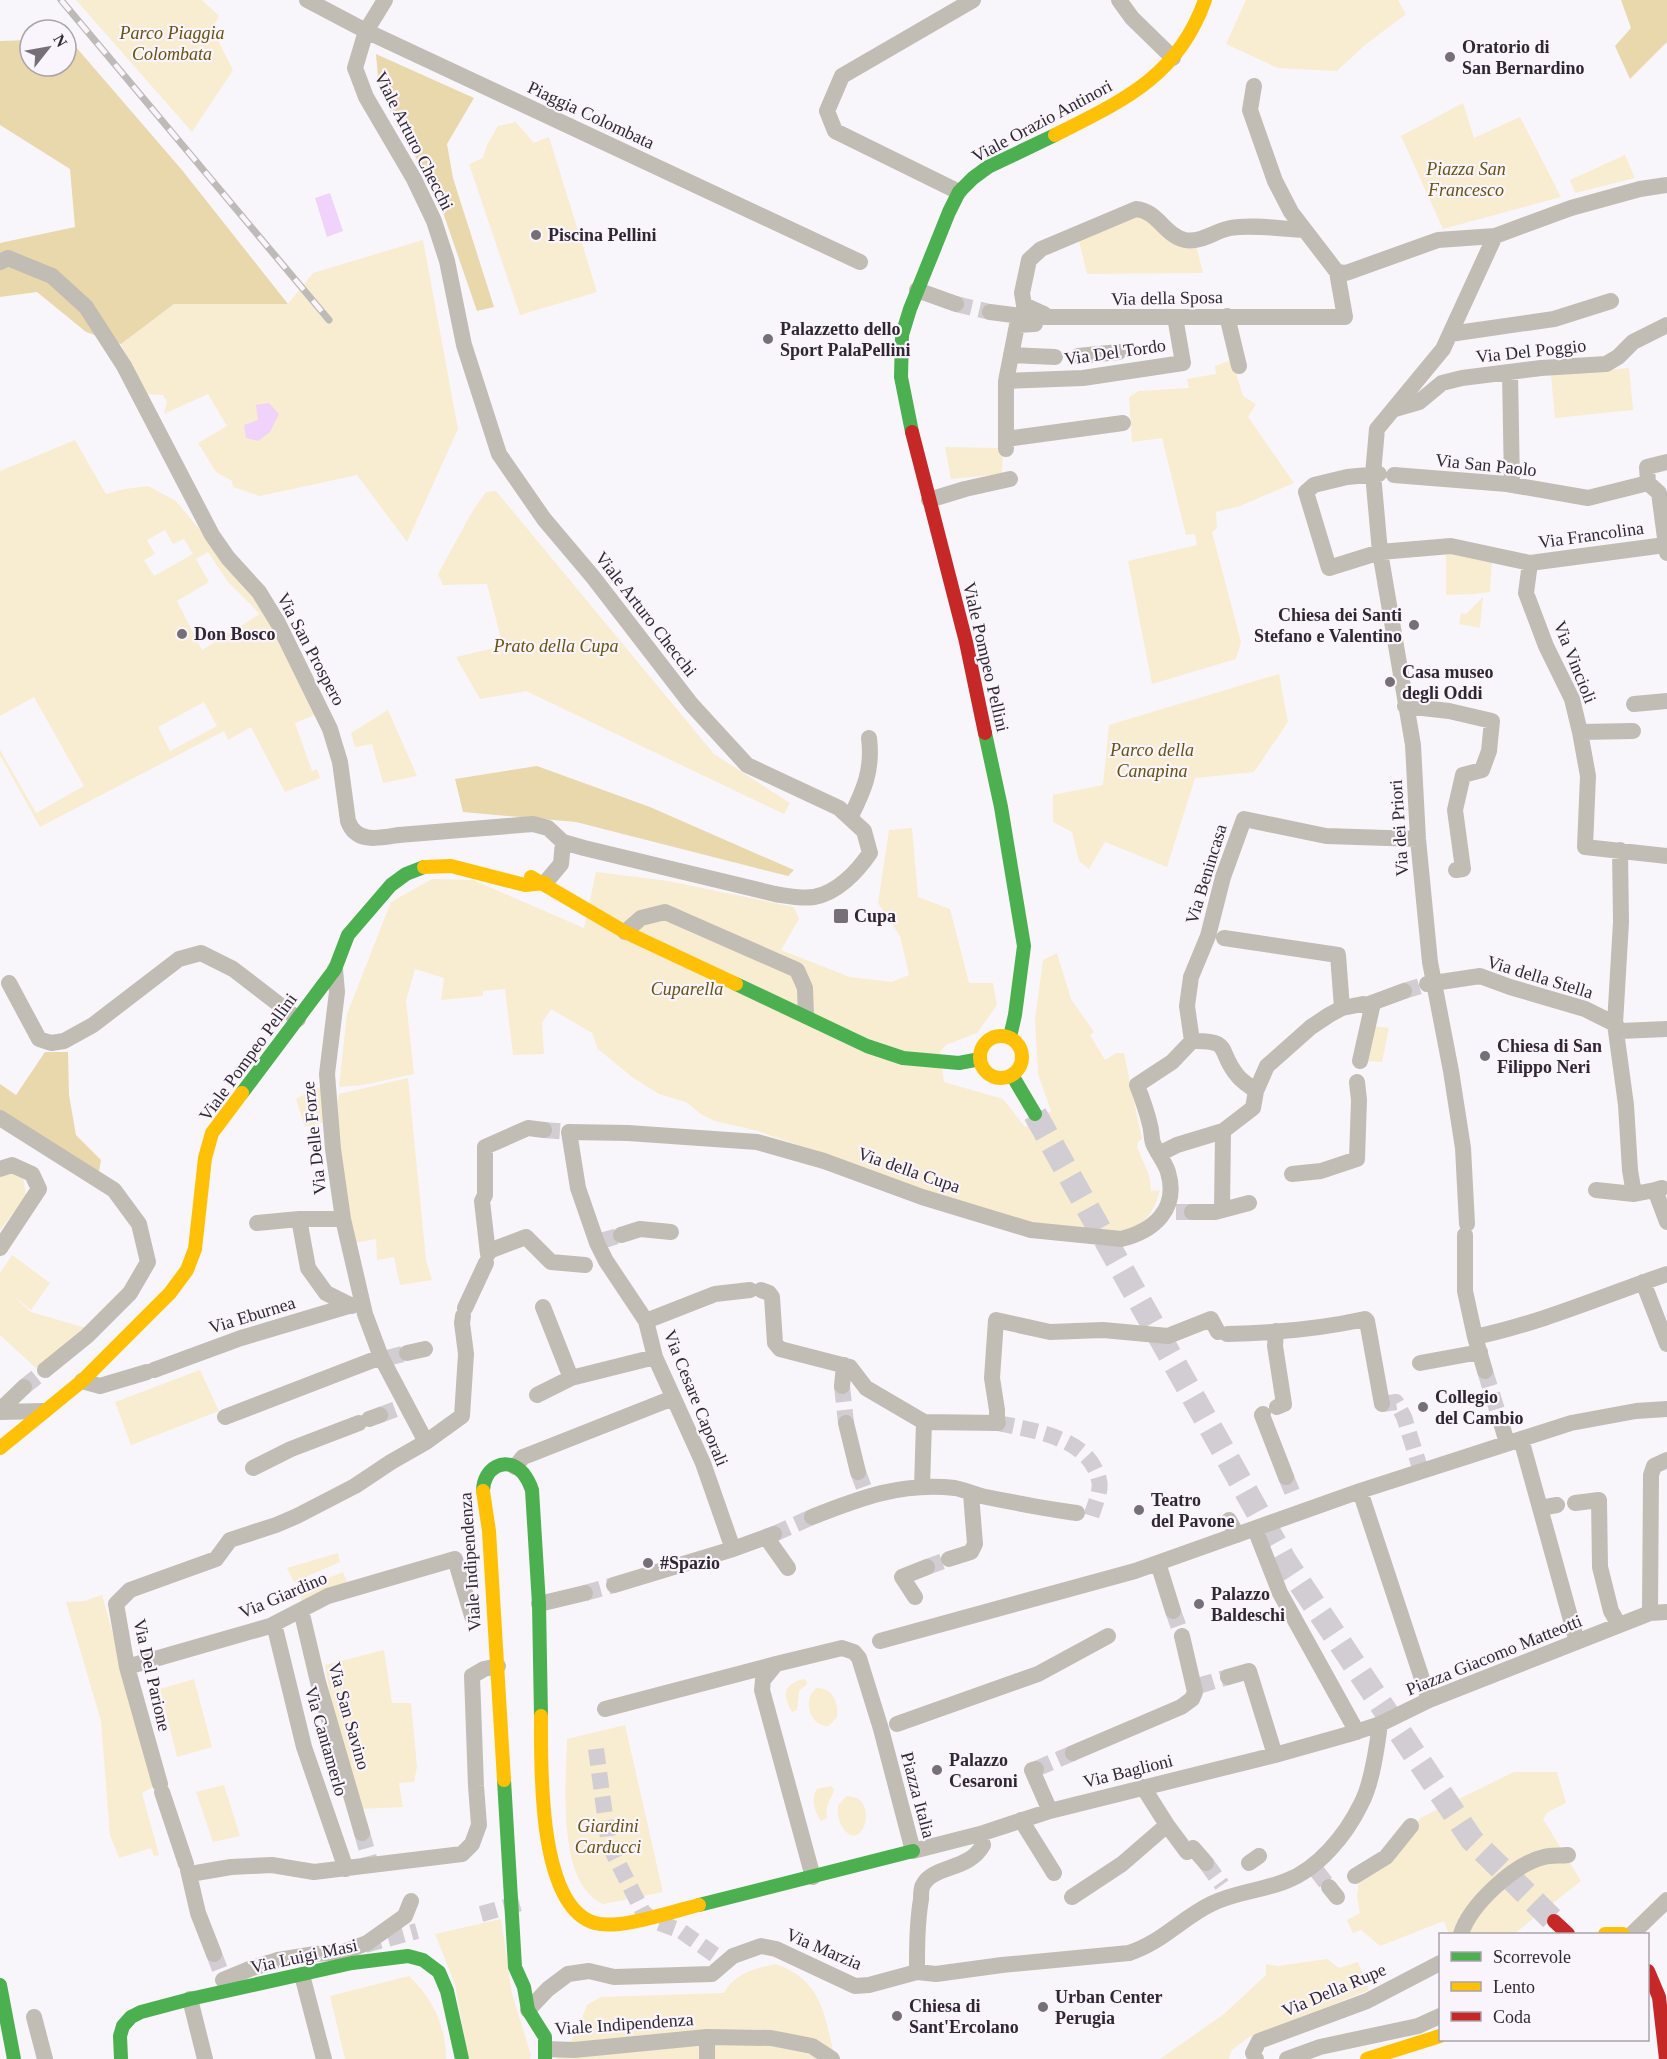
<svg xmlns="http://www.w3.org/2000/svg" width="1667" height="2059" font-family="Georgia,serif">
  <rect width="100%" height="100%" fill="#f9f6fb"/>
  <path fill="#f8ecd1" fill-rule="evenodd" d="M76,0H202L219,16L212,29L233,70L192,132Z
    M1246,0H1398L1406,14L1365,45L1337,71L1278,68L1226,44Z
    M1463,103L1474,138L1520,117L1561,197L1443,229L1401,136Z
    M516,122L534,143L549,137L597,292L520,315L469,164L483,158L487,145L498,126Z
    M1625,155L1635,178L1575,193L1570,180Z
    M1137,213L1196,245L1203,273L1087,274L1079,241Z
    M423,240L458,429L407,542L357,475L260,496L233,487L232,481L216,472L198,443L227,426L208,394L164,414L167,402L163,395L145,394L121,344L174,304H288L313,273Z
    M1232,360L1243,396L1256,404L1248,417L1294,483L1240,506L1216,512L1217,528L1212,532L1241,642L1236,659L1152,684L1128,561L1197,545L1195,534L1186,535L1162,438L1132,442L1129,397L1139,391L1189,388L1187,379L1216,374L1215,366Z
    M1629,368L1633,410L1555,418L1551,375Z
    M75,440L106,494L125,489L148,486L176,501L266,610L317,714L295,723L312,771L317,769L320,778L285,792L251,727L228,740L224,731L40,827L0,755V750L36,813L84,786L34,697L0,716V471ZM165,530L173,544L184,539L193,554L154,576L144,560L155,554L147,540ZM208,552L228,582L260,614L202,650L177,601L209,582L196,559ZM204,702L217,726L170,751L158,727Z
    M945,447L1003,448L1002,474L951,479Z
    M496,491L714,754L790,803L784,814L526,691L480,699L456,657L503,646L487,584L443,585L438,574L472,512L486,492Z
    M1446,552L1492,560L1490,592L1474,594L1446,595Z
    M1483,597L1480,628L1459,624L1461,613L1466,614Z
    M1279,674L1288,722L1254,772L1195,778L1167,867L1105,842L1089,869L1079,861L1072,832L1053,822V795L1103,785L1109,725Z
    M388,710L417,776L383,783L372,744L355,747L351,733Z
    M912,828L918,897L950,909L969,983H993L997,1005L977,1033L946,1045L940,1052L944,1082L1003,1099L1025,1127L1051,1111L1038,1074L1035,1020L1043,960L1057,953L1071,999L1094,1032L1090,1035L1105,1060L1116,1053H1124L1142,1139L1138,1142L1137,1147L1149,1175L1151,1191L1160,1190C1157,1204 1149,1220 1135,1227C1109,1239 1032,1223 1003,1217L758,1131L715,1121L702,1115L686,1102L659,1094L632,1077L598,1049L592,1033L551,1009L542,1023L544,1054L513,1055L505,989L483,991V996L441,1000L444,978L415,969L406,1001L414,1074L363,1085L339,1087L347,1014L391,902L432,879L473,880L584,928L596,872L668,881L794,907L799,919L781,950L850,977L892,982L909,975L900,936L878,903L889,830Z
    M1372,1026L1389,1028L1382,1062L1363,1061Z
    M408,1078L426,1260L432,1280L400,1285L394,1257L377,1260L376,1239L354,1243C347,1201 329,1135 339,1094Z
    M319,1087L322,1091L325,1122L305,1127L296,1099Z
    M11,1170L23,1177L26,1196L0,1230V1174Z
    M12,1255L50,1283L31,1310L12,1295L31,1312L86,1328L39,1371L0,1335V1273Z
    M200,1370L219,1411L131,1445L115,1402Z
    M338,1553L340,1562L294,1582L287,1568Z
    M343,1572L347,1582L302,1601L299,1590Z
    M102,1595L155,1786L142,1793L159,1855L154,1856L151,1848L119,1858L110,1835L101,1721L66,1602L84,1601Z
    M384,1650L392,1703H411L417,1767L414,1782L399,1783L403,1807L360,1809L334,1719L325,1665Z
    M194,1679L212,1747L177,1757L160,1689Z
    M803,1679L806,1680L807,1684L799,1691L797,1710L792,1712C782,1694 783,1685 803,1679Z
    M817,1688C833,1688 839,1703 837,1717L829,1726C810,1727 801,1699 817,1688Z
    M625,1725L663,1892L603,1904C556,1884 566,1782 567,1739Z
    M1514,1772H1557L1566,1803L1548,1812L1543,1819L1581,1881L1514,1934H1449L1444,1921L1380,1946L1361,1930L1353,1933L1347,1920L1360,1913L1357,1897L1359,1879L1408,1840L1420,1818Z
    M224,1785L240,1836L213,1842L196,1792Z
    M831,1786L834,1789C831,1803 825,1801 827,1818L821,1821C815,1813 810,1798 817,1789Z
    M847,1796C881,1796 863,1856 843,1828C838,1821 837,1813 838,1805Z
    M501,1919L512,1994L531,2055L530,2059H468L455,1984L435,1934Z
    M1327,1959L1339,1968L1358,1962L1369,1990L1276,2028L1249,2037L1231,2051L1229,2059H1160L1224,2014L1266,1975V1964L1278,1966Z
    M776,1964C824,1982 824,2015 835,2059H556L576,2034L587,2005L601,1997L724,1993C735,1973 755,1968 776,1964Z
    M409,1976C433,1999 446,2026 446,2059H345L330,1996Z"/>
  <path fill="#e9d8ac" d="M1621,0H1667V42L1630,79L1615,46L1631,28Z
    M66,39H69L182,170L288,304H174L121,344L86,332L37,292L0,297V243L75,227L70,169L0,125V41L30,40V66H66Z
    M376,54L474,98L447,144L453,178L494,307L477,311L438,198L379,90Z
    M537,766L650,807L794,870L788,876L576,822L463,812L455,779Z
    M45,1052H68L69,1095L76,1135L101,1160L99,1172L0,1111V1084L16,1095Z"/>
  <path fill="#f1d2fa" d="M330,193L343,231L327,237L315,198Z
    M269,403L279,414L270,432L258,441L246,438L244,425L258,420L256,405Z"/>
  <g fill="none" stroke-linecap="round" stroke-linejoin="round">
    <path stroke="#d1cdd3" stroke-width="16" stroke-dasharray="16 8" stroke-linecap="butt" d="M956,304L990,312
      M1404,991L1427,984
      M544,1130L569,1132
      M1176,1212H1192
      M601,1241L621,1235
      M387,1358L407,1353
      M1485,1371L1502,1426
      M842,1386L846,1423
      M24,1387L45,1370
      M1382,1404L1396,1402L1404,1417L1421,1471
      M380,1415L399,1408
      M998,1423C1034,1431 1089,1437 1099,1480C1102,1490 1094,1507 1091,1517
      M858,1472L867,1496
      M1286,1477L1293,1494
      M774,1534L812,1517
      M927,1567L949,1559
      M585,1593L614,1585
      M1173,1611L1182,1636
      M1198,1686L1228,1677
      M596,1749L609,1845L643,1912L654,1921L681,1931L715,1955
      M1036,1769L1073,1753
      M362,1833L370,1862
      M1206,1863L1222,1885
      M1316,1870L1329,1887
      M481,1914L524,1902
      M365,1945L417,1931
      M214,1954L222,1975"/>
    <path stroke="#d1cdd3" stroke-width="24" stroke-dasharray="24 12" stroke-linecap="butt" d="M1035,1114L1285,1561L1472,1840L1554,1921"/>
    <path stroke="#c1bdb4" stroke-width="16" d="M307,0L366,31L860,262
      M1119,0L1132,18L1173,58
      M959,192L835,131L827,111L842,76L973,0
      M0,262L8,258L52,276L86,307L124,366L212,535L228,558L259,592L278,623L330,729L340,762L348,821C356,844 380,838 399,835L533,824L548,828L563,842L584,848L775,894C788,896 801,899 814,897C837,893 857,872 870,853L864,831L839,808L747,765L691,704L593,577L544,519L499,454L464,345L447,261L434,221L414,179L366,97L355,68L366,31L385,0
      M1337,272L1346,273L1438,240L1495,236L1571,208L1640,189L1667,185
      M917,290L956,304
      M990,312L1028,317H1345L1337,272L1291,212L1275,181L1250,110L1254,86
      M1044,314L1024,305L1022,293L1029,260L1041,249L1136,209C1158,211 1164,235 1185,240C1201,243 1215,231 1230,228C1252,224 1282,229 1304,230
      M1227,316L1239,366
      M1450,334L1554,319L1611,301
      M1011,355L1055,357
      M1078,356L1119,352
      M1510,372L1512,485
      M1006,381L1083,378L1183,363L1175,317
      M1395,409L1419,402L1442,383L1462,378L1541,368L1606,364L1618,357L1633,342L1667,325
      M1006,439L1123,423
      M1006,449V381L1017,325L1035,324
      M1379,474L1347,477L1314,485L1306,492L1329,568L1380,552L1451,546L1530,563L1665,545
      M1394,475L1507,484L1588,498L1648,483L1647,467L1667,462
      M1648,483L1659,493L1667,553
      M929,500L965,489L1010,479
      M1530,563L1526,593L1546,646L1572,699L1580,732L1588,776L1585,847L1667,856
      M1634,704L1667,701
      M1405,706L1449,711L1492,721L1489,751L1482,770L1463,775L1455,810L1463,869L1456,870
      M1580,732L1633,731
      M850,818C864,790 873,770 869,738
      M1620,850L1621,922L1615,1024L1626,1105L1630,1170L1634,1194
      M545,883L561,864L563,842
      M625,932L641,918L665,912L797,970L805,988L806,1016
      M1224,938L1338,955L1342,1008
      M335,969L337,992L327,1074L333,1149L343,1219L365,1314L381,1357L426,1442L462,1416L466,1354L462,1323L463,1316
      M9,983L39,1039L51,1043L64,1041L93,1025L179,959L201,953L233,969L298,1019
      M1427,984L1480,976L1510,987L1585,1009L1615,1024L1620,1031L1667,1029
      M1369,1004L1404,991
      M1192,1041L1187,1006L1191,977L1208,936L1223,877L1244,819L1326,836L1418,839
      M1360,1061L1373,1003
      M0,1118L114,1190L139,1224L148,1262L130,1293L87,1336L45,1370
      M1159,1154L1177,1145L1223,1131L1253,1108L1256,1091L1267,1066L1311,1027L1329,1015L1342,1008L1363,1004
      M0,1169L12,1165L32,1174L39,1189L0,1248
      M1292,1174L1321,1171L1357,1159L1359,1100L1357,1082
      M1662,1188L1655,1190L1667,1222
      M1596,1190L1634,1194L1655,1190
      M1222,1210L1223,1131
      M1192,1212H1215L1249,1203
      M299,1219L308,1268L326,1293L352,1306
      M257,1223L299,1219H343
      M1467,1224L1463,1148L1451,1071L1430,962L1418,839L1413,745L1380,552L1373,474L1377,429L1443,349L1495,236
      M621,1235L640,1229L671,1232
      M1465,1235V1291L1475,1337L1485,1371
      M489,1251L526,1237L551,1262L585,1265
      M488,1254L482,1201L485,1195V1147L528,1128L544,1130
      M1643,1282L1667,1344
      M761,1290L769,1293L772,1297L775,1343L780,1349L850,1367L866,1388L924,1422L998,1423
      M543,1307L571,1378L655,1357
      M465,1308L486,1263
      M646,1321L715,1294L750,1290
      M1276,1331L1275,1346L1284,1404L1277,1407
      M1227,1334C1273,1333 1320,1329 1365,1319L1367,1321L1382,1404
      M1475,1337C1541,1323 1603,1296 1667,1274
      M407,1353L425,1349
      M1420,1363L1480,1352
      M154,1370L241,1338L362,1302
      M82,1381L100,1386L147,1372
      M842,1386L844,1365
      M537,1395L571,1378
      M0,1410L24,1387
      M0,1412L44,1411
      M1263,1414L1262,1415L1286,1477
      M225,1417L381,1357
      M369,1419L380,1415
      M846,1423L858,1472
      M997,1423V1410L992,1378L996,1320L1050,1332L1103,1330L1168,1336L1211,1319L1218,1332
      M1502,1426L1507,1443
      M1521,1439L1577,1642
      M515,1467L523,1457L531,1454L673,1398
      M253,1468L291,1449L359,1423
      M922,1487L924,1422
      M1360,1491L1429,1700
      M1575,1503L1599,1500L1600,1567L1611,1611L1619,1625
      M1540,1508L1557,1505
      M812,1517C860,1498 902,1482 955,1488C965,1490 976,1495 986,1497C1016,1503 1046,1509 1077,1513
      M1229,1520L1237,1535
      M1255,1529L1280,1593L1357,1732
      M766,1537L788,1568
      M733,1549L703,1463L655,1357L646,1321L606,1261L597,1243L578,1188L569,1132L628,1133L757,1142L824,1161L922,1197L1031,1230L1121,1239C1154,1231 1179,1209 1168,1172C1165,1162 1157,1153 1153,1143C1151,1137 1152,1131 1150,1125C1147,1112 1142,1098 1137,1085L1172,1062L1192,1041C1233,1040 1217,1051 1237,1075C1241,1081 1250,1086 1256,1091
      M949,1559L971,1552L975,1544L971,1494
      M1158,1563L1173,1611
      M614,1585L733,1549L774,1534
      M915,1597L902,1577L927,1567
      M539,1604L585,1593
      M301,1610L318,1682L362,1833
      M1650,1613L1651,1475L1654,1466L1667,1460
      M274,1624L304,1747L346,1869
      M880,1641L1135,1571L1360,1491L1571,1423L1636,1411L1667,1409
      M127,1667L270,1626L328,1596L455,1559L472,1616
      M1228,1677L1249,1671L1275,1755
      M605,1709L776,1664
      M897,1724L1038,1674L1108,1636
      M1073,1753L1181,1707L1192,1699L1195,1692L1182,1636
      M1036,1769L1032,1770L1050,1811
      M160,1784L127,1667L116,1604L130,1590L216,1559L230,1540L276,1525L297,1516L355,1486L391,1462L426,1442
      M1143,1787L1167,1825L1187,1852L1193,1848L1206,1863
      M162,1792L186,1864
      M1021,1820L1054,1873
      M1249,1863L1259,1856
      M188,1870L198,1913L214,1954
      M190,1874L231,1867L272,1865L314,1872L462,1854L472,1844L479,1825L476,1786L472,1676L484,1669L498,1666
      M1355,1876L1386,1857L1411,1826
      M813,1877L762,1690L763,1680L776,1664L842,1648L854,1652L859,1658L881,1729L913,1851L980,1834L1050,1811L1275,1755L1353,1733L1380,1724L1429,1700L1650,1613L1667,1612
      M1329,1887L1337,1897
      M1072,1897L1122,1864L1167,1825
      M1461,1934C1470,1905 1514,1864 1544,1857C1552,1855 1560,1856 1568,1855
      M1632,1934L1667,1900
      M917,1972C917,1947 917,1924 921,1899C921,1895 921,1888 923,1885C933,1865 969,1871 983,1845L980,1834
      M302,1975L324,2059
      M223,1980L252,1968L278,1960L315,1954L343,1952L367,1943L405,1916L411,1901
      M190,1999L205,2059
      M528,2010L548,1989L568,1974L589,1971L614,1977L712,1974L733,1956L761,1946L776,1949L855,1986L869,1985L917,1972L936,1974L1002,1965L1129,1953C1161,1943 1182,1918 1211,1904C1235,1892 1261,1891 1286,1881C1318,1869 1346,1835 1361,1804C1372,1784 1377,1747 1380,1724
      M34,2017L45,2059
      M547,2049L574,2050L707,2037L771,2038L812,2046L832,2059
      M707,2059V2037
      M1256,2059L1253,2053L1259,2041L1367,2001L1440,1963
      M1287,2059L1320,2047L1418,2026L1440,2016"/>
    <path stroke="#4caf50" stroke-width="14" d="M912,432L901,377L902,335L910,309L949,212L959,192L973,178L988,167L1055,135
      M985,733L1001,807L1024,946L1015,1015L1010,1037
      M736,984L867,1046L903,1058L959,1063L980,1059
      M1012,1075L1035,1114
      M242,1093L335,969L348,935L391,885L406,874L424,867
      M483,1491C483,1469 505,1454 523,1473C527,1478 530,1484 532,1490L539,1604L541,1716
      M504,1780L515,1967L524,1987L528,2010L545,2037V2059
      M699,1905L913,1851
      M0,1985L14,2059
      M121,2059L120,2036L123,2026L131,2017L141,2012L190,1999L352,1963L408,1956L423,1960L439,1972L447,1991L462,2059"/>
    <path stroke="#ffc107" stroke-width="14" d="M1055,135C1122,101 1178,77 1205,0
      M424,867L451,866L525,885L545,883
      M531,877L625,932L736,984
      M980 1057a21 21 0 1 1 42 0a21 21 0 1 1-42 0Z
      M0,1448L82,1381L170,1293L187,1270L195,1249L205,1158L212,1133L242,1093
      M483,1491L489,1531L504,1780
      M541,1716C541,1763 537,1907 595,1923C620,1930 673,1911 699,1905
      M1605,1934H1623
      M1367,2059L1440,2036"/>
    <path stroke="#c62828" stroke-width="14" d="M912,432L966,642L985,733
      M1554,1921L1568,1934
      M1648,1971L1659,1997L1666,2059"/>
    <defs>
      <path id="rail" d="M61,0L329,320"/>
    </defs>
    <use href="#rail" stroke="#bebab8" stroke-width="7"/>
    <use href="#rail" stroke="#faf5fc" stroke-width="4.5" stroke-dasharray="14" stroke-linecap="butt"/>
  </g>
  <g fill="#766f78" stroke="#faf5fc" stroke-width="2">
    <circle cx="1450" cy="57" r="6"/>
    <circle cx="536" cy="235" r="6"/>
    <circle cx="768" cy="339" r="6"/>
    <circle cx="1414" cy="625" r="6"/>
    <circle cx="182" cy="634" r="6"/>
    <circle cx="1390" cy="682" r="6"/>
    <rect x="833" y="908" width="16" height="16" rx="3"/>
    <circle cx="1485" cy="1056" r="6"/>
    <circle cx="1423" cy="1407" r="6"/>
    <circle cx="1139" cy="1510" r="6"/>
    <circle cx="648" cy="1563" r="6"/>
    <circle cx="1199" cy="1604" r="6"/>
    <circle cx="937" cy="1770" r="6"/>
    <circle cx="1043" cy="2007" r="6"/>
    <circle cx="897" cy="2016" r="6"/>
  </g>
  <g text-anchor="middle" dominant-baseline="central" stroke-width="4.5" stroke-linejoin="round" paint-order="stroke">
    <g font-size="18" font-style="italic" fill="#665211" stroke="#faf5fc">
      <text x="172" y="33">Parco Piaggia<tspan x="172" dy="21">Colombata</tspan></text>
      <text x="1466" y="169">Piazza San<tspan x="1466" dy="21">Francesco</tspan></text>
      <text x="556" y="646">Prato della Cupa</text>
      <text x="1152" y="750">Parco della<tspan x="1152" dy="21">Canapina</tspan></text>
      <text x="687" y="989">Cuparella</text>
      <text x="608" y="1826">Giardini<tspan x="608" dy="21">Carducci</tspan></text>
    </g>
    <g font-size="18" font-weight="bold" fill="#302732" stroke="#faf5fc" text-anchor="start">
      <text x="1462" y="47">Oratorio di<tspan x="1462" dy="21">San Bernardino</tspan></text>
      <text x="548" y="235">Piscina Pellini</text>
      <text x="780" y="329">Palazzetto dello<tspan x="780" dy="21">Sport PalaPellini</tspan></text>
      <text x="1402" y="615" text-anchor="end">Chiesa dei Santi<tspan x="1402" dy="21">Stefano e Valentino</tspan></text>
      <text x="194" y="634">Don Bosco</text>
      <text x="1402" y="672">Casa museo<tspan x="1402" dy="21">degli Oddi</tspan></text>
      <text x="854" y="916">Cupa</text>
      <text x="1497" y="1046">Chiesa di San<tspan x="1497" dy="21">Filippo Neri</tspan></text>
      <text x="1435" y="1397">Collegio<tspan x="1435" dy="21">del Cambio</tspan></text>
      <text x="1151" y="1500">Teatro<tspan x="1151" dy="21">del Pavone</tspan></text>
      <text x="660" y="1563">#Spazio</text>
      <text x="1211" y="1594">Palazzo<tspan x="1211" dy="21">Baldeschi</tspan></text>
      <text x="949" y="1760">Palazzo<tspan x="949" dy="21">Cesaroni</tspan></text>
      <text x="1055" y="1997">Urban Center<tspan x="1055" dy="21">Perugia</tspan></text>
      <text x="909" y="2006">Chiesa di<tspan x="909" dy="21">Sant'Ercolano</tspan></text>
    </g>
    <g font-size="18" fill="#302732" stroke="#faf5fc">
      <text transform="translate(591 115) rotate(25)">Piaggia Colombata</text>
      <text transform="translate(1042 121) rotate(-28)">Viale Orazio Antinori</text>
      <text transform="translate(414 141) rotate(63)">Viale Arturo Checchi</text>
      <text transform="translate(1167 298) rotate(-1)">Via della Sposa</text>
      <text transform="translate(1531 351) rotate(-6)">Via Del Poggio</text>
      <text transform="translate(1115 352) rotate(-8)">Via Del Tordo</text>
      <text transform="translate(1486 465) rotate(6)">Via San Paolo</text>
      <text transform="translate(1591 535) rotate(-8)">Via Francolina</text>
      <text transform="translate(646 614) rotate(52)">Viale Arturo Checchi</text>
      <text transform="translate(311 649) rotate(62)">Via San Prospero</text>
      <text transform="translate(986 657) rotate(77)">Viale Pompeo Pellini</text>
      <text transform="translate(1575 662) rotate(68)">Via Vincioli</text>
      <text transform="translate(1399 828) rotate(-94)">Via dei Priori</text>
      <text transform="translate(1206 874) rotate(-73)">Via Benincasa</text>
      <text transform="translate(1540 977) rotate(17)">Via della Stella</text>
      <text transform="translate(248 1057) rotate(-54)">Viale Pompeo Pellini</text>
      <text transform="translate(314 1138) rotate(-96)">Via Delle Forze</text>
      <text transform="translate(909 1170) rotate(19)">Via della Cupa</text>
      <text transform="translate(252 1315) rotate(-17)">Via Eburnea</text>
      <text transform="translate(696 1398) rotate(68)">Via Cesare Caporali</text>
      <text transform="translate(470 1562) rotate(-94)">Viale Indipendenza</text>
      <text transform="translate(283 1595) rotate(-23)">Via Giardino</text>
      <text transform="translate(1494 1655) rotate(-22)">Piazza Giacomo Matteotti</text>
      <text transform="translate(152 1675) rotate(77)">Via Del Parione</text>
      <text transform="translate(349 1716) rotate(74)">Via San Savino</text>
      <text transform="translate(326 1741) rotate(74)">Via Cantamerlo</text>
      <text transform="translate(1128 1771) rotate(-14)">Via Baglioni</text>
      <text transform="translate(918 1795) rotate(75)">Piazza Italia</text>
      <text transform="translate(824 1949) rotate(23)">Via Marzia</text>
      <text transform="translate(304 1956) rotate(-12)">Via Luigi Masi</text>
      <text transform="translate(1334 1990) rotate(-23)">Via Della Rupe</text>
      <text transform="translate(624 2024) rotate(-4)">Viale Indipendenza</text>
    </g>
  </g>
  <rect x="1439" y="1933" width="210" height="108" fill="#faf5fc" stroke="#a9a3ab" stroke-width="1.5"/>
  <rect x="1451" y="1952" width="30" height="9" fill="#4caf50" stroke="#a9a3ab" stroke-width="1.5"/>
  <text x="1493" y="1963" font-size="18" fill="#302732">Scorrevole</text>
  <rect x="1451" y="1982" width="30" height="9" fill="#ffc107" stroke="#a9a3ab" stroke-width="1.5"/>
  <text x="1493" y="1993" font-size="18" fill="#302732">Lento</text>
  <rect x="1451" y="2012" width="30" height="9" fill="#c62828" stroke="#a9a3ab" stroke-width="1.5"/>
  <text x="1493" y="2023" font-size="18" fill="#302732">Coda</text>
  <g transform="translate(48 48) rotate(59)"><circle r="28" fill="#faf5fc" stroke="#a9a3ab" stroke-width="1.5"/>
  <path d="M0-4.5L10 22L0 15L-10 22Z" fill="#766f78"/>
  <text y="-9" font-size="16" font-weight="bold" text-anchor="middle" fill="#302732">N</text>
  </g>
</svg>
